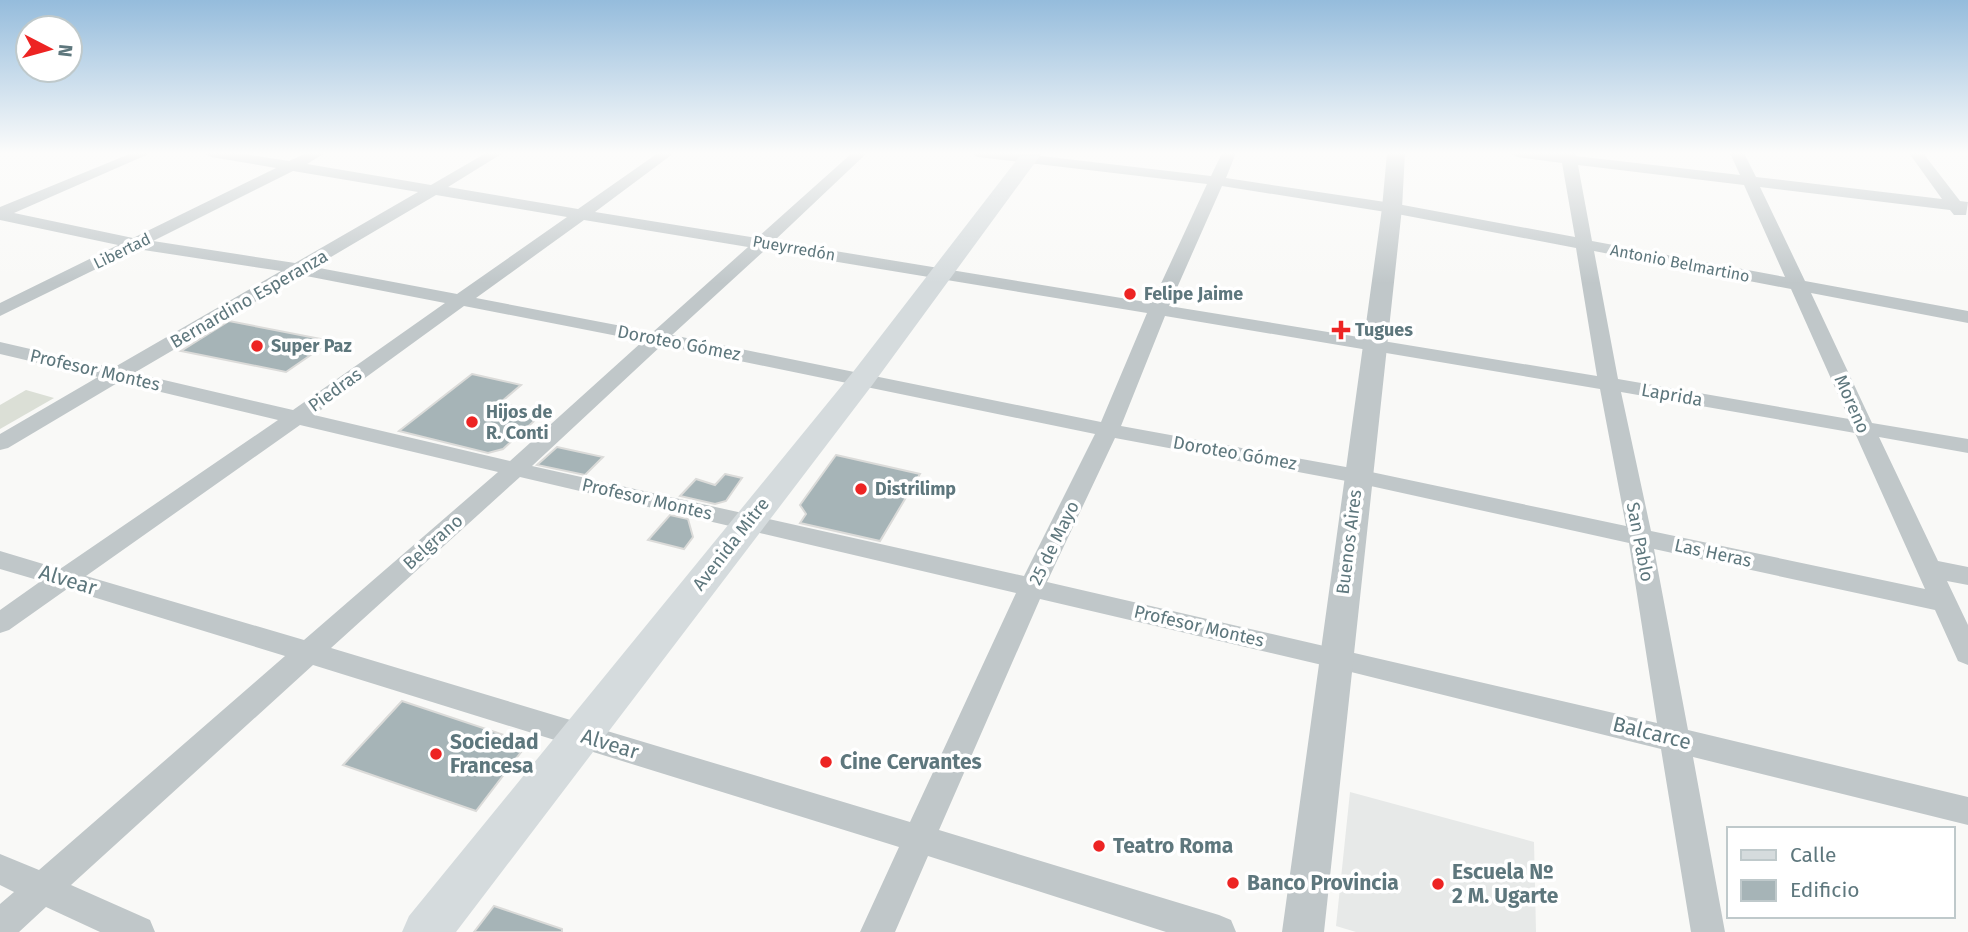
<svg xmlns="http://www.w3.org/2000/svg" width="1968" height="932" font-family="'Fira Sans',sans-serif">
  <rect width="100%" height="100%" fill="#f9f9f7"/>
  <path fill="#e7e9e8" d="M1350,792L1534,842L1536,932H1356L1336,926Z"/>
  <path fill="#dbdfd6" d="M26,390L54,398L0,429V405Z"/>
  <path fill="#a6b4b7" stroke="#dbdbd9" stroke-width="2" d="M229,321L331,341L286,372L181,351Z
    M472,374L521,385L500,403L543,413L503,449L488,453L399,431Z
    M557,447L603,457L585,475L537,465Z
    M836,455L920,474L880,541L800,523L806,514L800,505Z
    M725,474L742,478L726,501L715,504L680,496L696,479L715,485Z
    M670,515L688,519L693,537L684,549L648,540Z
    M402,701L528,743L476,811L343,765Z
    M494,906L562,929V932H474Z"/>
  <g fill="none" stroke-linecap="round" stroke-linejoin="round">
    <path fill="#c0c7c9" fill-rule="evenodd" d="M132,153H151L14,213L133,238L276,168L211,157L204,153H237L289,161L307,153H325L307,164L431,185L486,153H503L448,187L578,209L658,153H674L595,212L757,238L852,153H867L774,241L1152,303L1207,184L978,157L971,153H1015L1211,176L1222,153H1236L1226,178L1392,203L1575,237L1562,163L1517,157L1510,153H1575L1576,156L1740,175L1730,153H1744L1756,177L1942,199L1909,153H1923L1960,201L1968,202L1966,215H1954L1950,210L1760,187L1805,281L1968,311V323L1811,293L1872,423L1968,439V453L1879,437L1938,561L1968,567V585L1947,581L1968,625V665L1958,661L1935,610L1654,549L1688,730L1968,797V825L1693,757L1725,932H1691L1661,749L1335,668L1040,599L939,830L1219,915L1231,920L1236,932H1166L928,856L895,932H860L899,847L313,665L71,885L150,920L155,932H100L46,907L19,932H0V904L14,892L0,885V854L39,870L285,656L67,589L9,630L0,633V610L41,581L0,569V551L60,569L278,420L119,382L8,448L0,450V434L98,377L0,354V342L113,368L281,271L137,249L0,316V303L118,245L0,220V207ZM1578,165L1744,185L1785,277L1592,241ZM293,171L418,192L295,263L153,241ZM1222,186L1392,213L1576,248L1597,376L1169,306ZM436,195L567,217L457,294L314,267ZM584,220L748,247L653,332L476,298ZM765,250L1147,313L1101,422L672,335ZM1594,251L1791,289L1849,419L1618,379ZM301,275L445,303L293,410L134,373ZM464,306L643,341L510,461L314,415ZM1165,316L1600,389L1626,526L1357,469L1121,426ZM662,345L1095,434L1024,576L532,466ZM1621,392L1855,433L1925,589L1651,531ZM300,425L498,472L304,640L86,576ZM1115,438L1357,483L1629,543L1657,723L1047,582ZM520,477L1016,593L910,822L331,648Z"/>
    <path fill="#c0c7c9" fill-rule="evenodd" d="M1387,153H1405L1402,208L1324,932H1282L1382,208Z"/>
    <path fill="#d5dbdd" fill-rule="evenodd" d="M1022,153H1042L873,384L456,932H402L409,916L853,372Z"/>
  </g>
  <linearGradient id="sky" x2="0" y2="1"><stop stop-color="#95bcdc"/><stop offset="0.54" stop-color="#fcfcfb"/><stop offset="1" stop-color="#fcfcfb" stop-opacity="0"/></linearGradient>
  <rect width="1968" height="283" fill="url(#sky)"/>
  <g fill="#ed2423" stroke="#fff" stroke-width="2.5">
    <circle cx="1130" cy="294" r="7"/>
    <path d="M1337.5 319.5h7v7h7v7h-7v7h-7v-7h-7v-7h7z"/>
    <circle cx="257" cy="346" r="7"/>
    <circle cx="472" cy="422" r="7"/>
    <circle cx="861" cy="489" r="7"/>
    <circle cx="436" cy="754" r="7"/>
    <circle cx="826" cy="762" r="7"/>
    <circle cx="1099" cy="846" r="7"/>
    <circle cx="1233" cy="883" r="7"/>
    <circle cx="1438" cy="884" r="7"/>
  </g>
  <g text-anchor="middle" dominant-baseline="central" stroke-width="7" stroke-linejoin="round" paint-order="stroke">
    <g font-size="16" fill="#5e777d" stroke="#fff">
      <text transform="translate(794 248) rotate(10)">Pueyrredón</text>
      <text transform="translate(122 251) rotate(-26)">Libertad</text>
      <text transform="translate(1680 263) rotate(11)">Antonio Belmartino</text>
    </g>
    <g font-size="18" font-weight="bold" fill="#5e777d" stroke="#fff" text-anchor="start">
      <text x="1144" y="294">Felipe Jaime</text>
      <text x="1355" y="330">Tugues</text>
      <text x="271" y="346">Super Paz</text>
      <text x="486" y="412">Hijos de<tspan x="486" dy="21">R. Conti</tspan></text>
      <text x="875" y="489">Distrilimp</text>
    </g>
    <g font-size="18" fill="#5e777d" stroke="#fff">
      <text transform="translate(249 299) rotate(-30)">Bernardino Esperanza</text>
      <text transform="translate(679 343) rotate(11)">Doroteo Gómez</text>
      <text transform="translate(95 370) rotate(13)">Profesor Montes</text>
      <text transform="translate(335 390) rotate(-36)">Piedras</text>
      <text transform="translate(1672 395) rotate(10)">Laprida</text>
      <text transform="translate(1852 404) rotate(66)">Moreno</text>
      <text transform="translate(1235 453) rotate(10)">Doroteo Gómez</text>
      <text transform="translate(647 499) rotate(13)">Profesor Montes</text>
      <text transform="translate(433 542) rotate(-42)">Belgrano</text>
      <text transform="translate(1349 542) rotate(-83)">Buenos Aires</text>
      <text transform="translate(1640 542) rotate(79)">San Pablo</text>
      <text transform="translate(1054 543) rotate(-64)">25 de Mayo</text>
      <text transform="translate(731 544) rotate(-52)">Avenida Mitre</text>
      <text transform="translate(1713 553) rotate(12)">Las Heras</text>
      <text transform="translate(1199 626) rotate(13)">Profesor Montes</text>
    </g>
    <g font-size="21" fill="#5e777d" stroke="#fff">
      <text transform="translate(68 580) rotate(17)">Alvear</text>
      <text transform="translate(1652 733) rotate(14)">Balcarce</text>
      <text transform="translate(610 744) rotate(17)">Alvear</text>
    </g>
    <g font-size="21" font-weight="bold" fill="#5e777d" stroke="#fff" text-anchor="start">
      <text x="450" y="742">Sociedad<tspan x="450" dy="24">Francesa</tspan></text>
      <text x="840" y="762">Cine Cervantes</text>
      <text x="1113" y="846">Teatro Roma</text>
      <text x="1452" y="872">Escuela Nº<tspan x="1452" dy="24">2 M. Ugarte</tspan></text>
      <text x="1247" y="883">Banco Provincia</text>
    </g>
  </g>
  <rect x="1727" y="827" width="228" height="91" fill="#ffffff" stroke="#bfc9cb" stroke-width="2"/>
  <rect x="1741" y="850" width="35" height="10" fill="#d5dbdd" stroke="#bfc9cb" stroke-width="2"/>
  <text x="1790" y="862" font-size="21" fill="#5e777d">Calle</text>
  <rect x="1741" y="880" width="35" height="21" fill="#a6b4b7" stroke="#bfc9cb" stroke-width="2"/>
  <text x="1790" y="897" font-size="21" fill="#5e777d">Edificio</text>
  <g transform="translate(49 49) rotate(96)"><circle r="33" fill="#ffffff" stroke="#bfc9cb" stroke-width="2"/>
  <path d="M0-5L12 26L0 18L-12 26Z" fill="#ed2423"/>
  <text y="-10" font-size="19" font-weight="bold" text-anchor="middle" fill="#5e777d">N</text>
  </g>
</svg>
